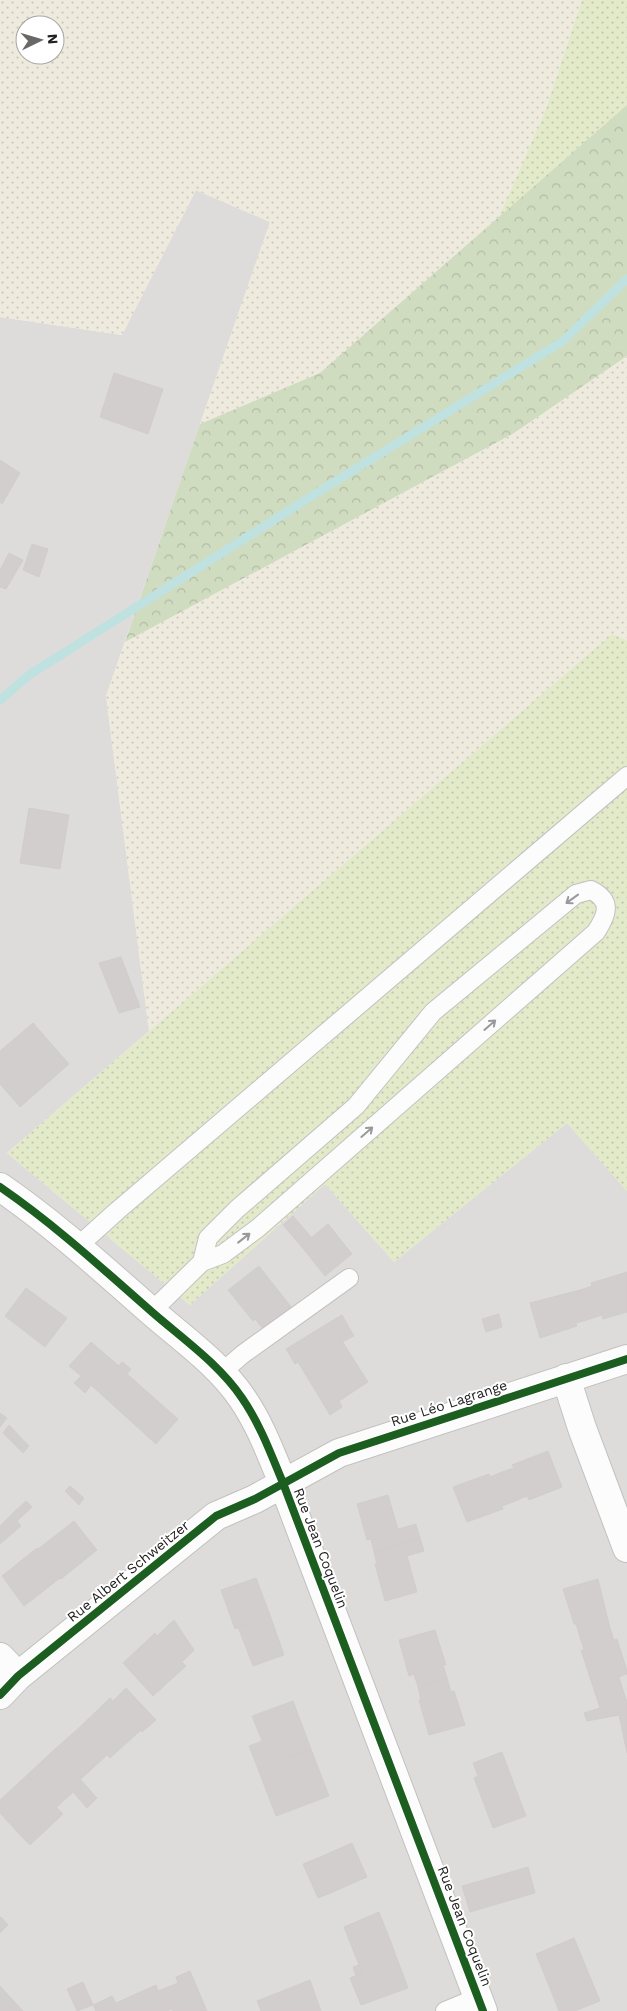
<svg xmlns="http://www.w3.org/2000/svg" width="627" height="2011" font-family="'Work Sans',sans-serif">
  <defs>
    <pattern id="farmland-dots" width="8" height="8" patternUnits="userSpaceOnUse" patternTransform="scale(1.25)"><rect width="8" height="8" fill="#eeebde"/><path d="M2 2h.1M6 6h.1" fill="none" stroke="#ccc9be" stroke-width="1.8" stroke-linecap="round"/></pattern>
    <pattern id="grass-dots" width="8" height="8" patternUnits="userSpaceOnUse" patternTransform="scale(1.25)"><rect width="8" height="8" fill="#e3eaca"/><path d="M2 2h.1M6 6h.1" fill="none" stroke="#c2c8ad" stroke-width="1.8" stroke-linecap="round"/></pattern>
    <pattern id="forest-crowns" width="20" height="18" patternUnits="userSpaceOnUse" patternTransform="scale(1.25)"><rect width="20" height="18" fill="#d0dcc0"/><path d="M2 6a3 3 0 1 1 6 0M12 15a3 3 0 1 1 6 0" fill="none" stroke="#b2bca5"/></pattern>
  </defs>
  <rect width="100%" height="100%" fill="#efecea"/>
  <path fill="#dedcdb" d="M196,190L270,222L106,696L149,1031L7,1153L190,1305L325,1184L394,1262L567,1123L627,1191V2011H0V317L122,335Z"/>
  <path fill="url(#farmland-dots)" fill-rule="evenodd" d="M0,0H582L546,109L499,217L320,373L200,424L270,222L196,190L122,335L0,317ZM25,25H55V55H25Z
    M627,356V640L612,634L149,1031L106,696L125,642L514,433Z"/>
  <path fill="url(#grass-dots)" d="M582,0H627V105L499,217L546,109Z
    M612,634L627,640V1191L567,1123L394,1262L325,1184L190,1305L7,1153Z"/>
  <path fill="url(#forest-crowns)" d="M627,105V356L514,433L125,642L200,424L320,373Z"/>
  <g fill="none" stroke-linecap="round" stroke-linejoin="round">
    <path stroke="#bfe1e0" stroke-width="9" d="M0,700L29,675L323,489L563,341L627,279"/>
  </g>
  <path fill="#d2cecd" stroke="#d2cdcb" d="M114,373L163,389L148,434L100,417Z
    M0,460L20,473L2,504L0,502Z
    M32,544L48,549L39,577L23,570Z
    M9,553L23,560L6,589L0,587V570Z
    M29,808L69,815L60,869L20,863Z
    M121,957L140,1007L119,1013L99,963Z
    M33,1023L69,1064L20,1107L0,1084V1051Z
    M293,1216L312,1238L301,1246L283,1225Z
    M328,1224L352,1254L325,1276L301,1246Z
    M259,1266L292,1308L264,1330L255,1319L253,1321L228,1290Z
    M627,1272V1312L603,1319L602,1315L590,1319L580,1290L592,1286L591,1283Z
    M26,1288L67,1318L45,1347L5,1316Z
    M580,1290L590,1319L576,1323L577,1326L540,1338L530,1303Z
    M499,1314L502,1327L486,1332L482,1319Z
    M342,1315L354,1336L342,1342L330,1322Z
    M330,1322L368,1382L339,1401L342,1407L330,1415L298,1362L295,1364L286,1349Z
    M91,1342L119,1366L122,1362L131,1369L127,1374L135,1381L113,1405L91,1385L85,1393L74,1383L81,1376L69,1366Z
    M135,1381L178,1419L156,1444L113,1405Z
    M0,1413L7,1418L0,1427Z
    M9,1425L29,1446L23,1453L3,1433Z
    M548,1451L562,1487L529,1500L527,1496L513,1502L502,1472L514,1468L512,1465Z
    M502,1472L513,1502L502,1506L503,1509L467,1522L453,1487L489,1474L490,1477Z
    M70,1486L84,1498L79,1505L65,1491Z
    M388,1495L398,1529L416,1524L420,1538L374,1552L371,1539L367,1540L357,1504Z
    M26,1501L32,1507L17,1521L12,1514Z
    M12,1514L21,1526L0,1544V1526Z
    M74,1521L97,1550L61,1579L38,1549Z
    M420,1538L424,1551L407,1556L417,1592L385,1601L375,1564H377L374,1552Z
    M37,1548L60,1578L24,1606L2,1576Z
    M256,1578L270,1615L235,1629L221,1590Z
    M598,1579L610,1628L580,1637L576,1624H574L563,1589Z
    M270,1615L284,1655L253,1666L238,1627Z
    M174,1620L194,1650L182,1662L186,1666L153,1696L123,1663L155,1633L157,1636Z
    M610,1628L614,1640L617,1639L627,1671V1674L619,1677L626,1700L600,1708L581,1650H584L580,1637Z
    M435,1630L446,1665H443L447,1678L418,1687L414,1674L409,1676L399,1640Z
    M447,1678L451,1692L454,1691L465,1725L429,1735L419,1700H421L418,1687Z
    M126,1688L156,1720L142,1732L134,1723L104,1751L81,1726L110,1698L113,1701Z
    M626,1700H627V1753L619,1715L587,1721L584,1713Z
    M293,1701L311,1749L258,1769L249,1746L262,1741L252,1716Z
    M134,1723L141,1730L110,1758L104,1751Z
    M81,1726L107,1755L80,1780L54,1750Z
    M311,1749L329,1796L276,1816L258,1769Z
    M54,1750L97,1798L87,1808L73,1792L57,1807L27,1775Z
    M502,1752L526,1816L493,1828L474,1778L478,1776L473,1763Z
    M27,1775L54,1805L21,1836L0,1813V1800Z
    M54,1805L63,1814L30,1845L21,1836Z
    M352,1843L367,1877L333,1892L318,1858Z
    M318,1858L333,1892L318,1898L303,1864Z
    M528,1867L535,1893L470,1912L462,1886Z
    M379,1912L392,1945L357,1960L344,1927Z
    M1,1917L8,1925L0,1933V1918Z
    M574,1938L600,2001L575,2011H559L536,1954Z
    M392,1945L408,1988L361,2005L350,1978L363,1973L357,1960Z
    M359,1965L363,1973L356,1976L353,1967Z
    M190,1971L207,2011H173L172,2009L167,2011H96L93,2005L112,1996L116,2003L156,1985L158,1991L178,1983L176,1977Z
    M310,1980L321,2011H261L257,2001Z
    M83,1982L93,2005L77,2011L67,1989Z
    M0,1986L23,2011H0Z"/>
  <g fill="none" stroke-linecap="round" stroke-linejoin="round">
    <defs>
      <path id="lane" d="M77,1247L117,1211L627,776
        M152,1311L202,1262L223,1254L258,1228L596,932C607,915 613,901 591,890L576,894L433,1012L356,1106L237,1209L208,1238L202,1262
        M221,1373L243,1354L349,1278
        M445,2011L479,1997"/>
      <path id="street" d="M0,1187C54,1224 103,1269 152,1312C183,1339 219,1364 242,1398C260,1424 271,1454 283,1483L483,2011
        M566,1378L582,1428L627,1548
        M0,1657L18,1676
        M0,1695L18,1676L216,1516L255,1499L339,1453L627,1359"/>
    </defs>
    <use href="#lane" stroke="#c2c1c0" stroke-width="20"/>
    <use href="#street" stroke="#c2c1c0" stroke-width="30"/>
    <use href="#lane" stroke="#fdfcfc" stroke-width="18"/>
    <use href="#street" stroke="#fdfcfc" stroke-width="28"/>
    <defs>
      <path id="cycleway" d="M0,1187C54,1224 103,1269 152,1312C183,1339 219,1364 242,1398C260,1424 271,1454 283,1483L483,2011
        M0,1695L18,1676L216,1516L255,1499L339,1453L627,1359"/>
    </defs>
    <use href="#cycleway" stroke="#fff" stroke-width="11"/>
    <use href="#cycleway" stroke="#1b5e20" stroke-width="8"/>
  </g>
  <defs><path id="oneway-shaft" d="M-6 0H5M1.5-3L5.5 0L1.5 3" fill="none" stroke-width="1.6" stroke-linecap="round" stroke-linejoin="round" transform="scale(1.25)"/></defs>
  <g stroke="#9a9999">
    <use href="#oneway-shaft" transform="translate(572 899) rotate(144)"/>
    <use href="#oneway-shaft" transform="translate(490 1025) rotate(-41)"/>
    <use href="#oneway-shaft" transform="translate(367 1132) rotate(-41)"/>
    <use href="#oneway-shaft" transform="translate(244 1238) rotate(-38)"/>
  </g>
  <g text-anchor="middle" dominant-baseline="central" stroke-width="4" stroke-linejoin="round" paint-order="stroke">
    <g font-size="14" fill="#212121" stroke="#fff">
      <text transform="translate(449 1403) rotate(-18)">Rue Léo Lagrange</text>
      <text transform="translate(321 1548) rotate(69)">Rue Jean Coquelin</text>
      <text transform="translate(128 1571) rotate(-39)">Rue Albert Schweitzer</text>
      <text transform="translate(465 1926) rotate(69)">Rue Jean Coquelin</text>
    </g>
  </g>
  <g transform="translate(40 40) rotate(85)"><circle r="24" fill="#ffffff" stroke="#a6a6a6"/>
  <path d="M0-4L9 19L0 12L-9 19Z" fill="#696867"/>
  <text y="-8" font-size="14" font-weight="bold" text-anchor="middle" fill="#212121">N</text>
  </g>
</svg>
